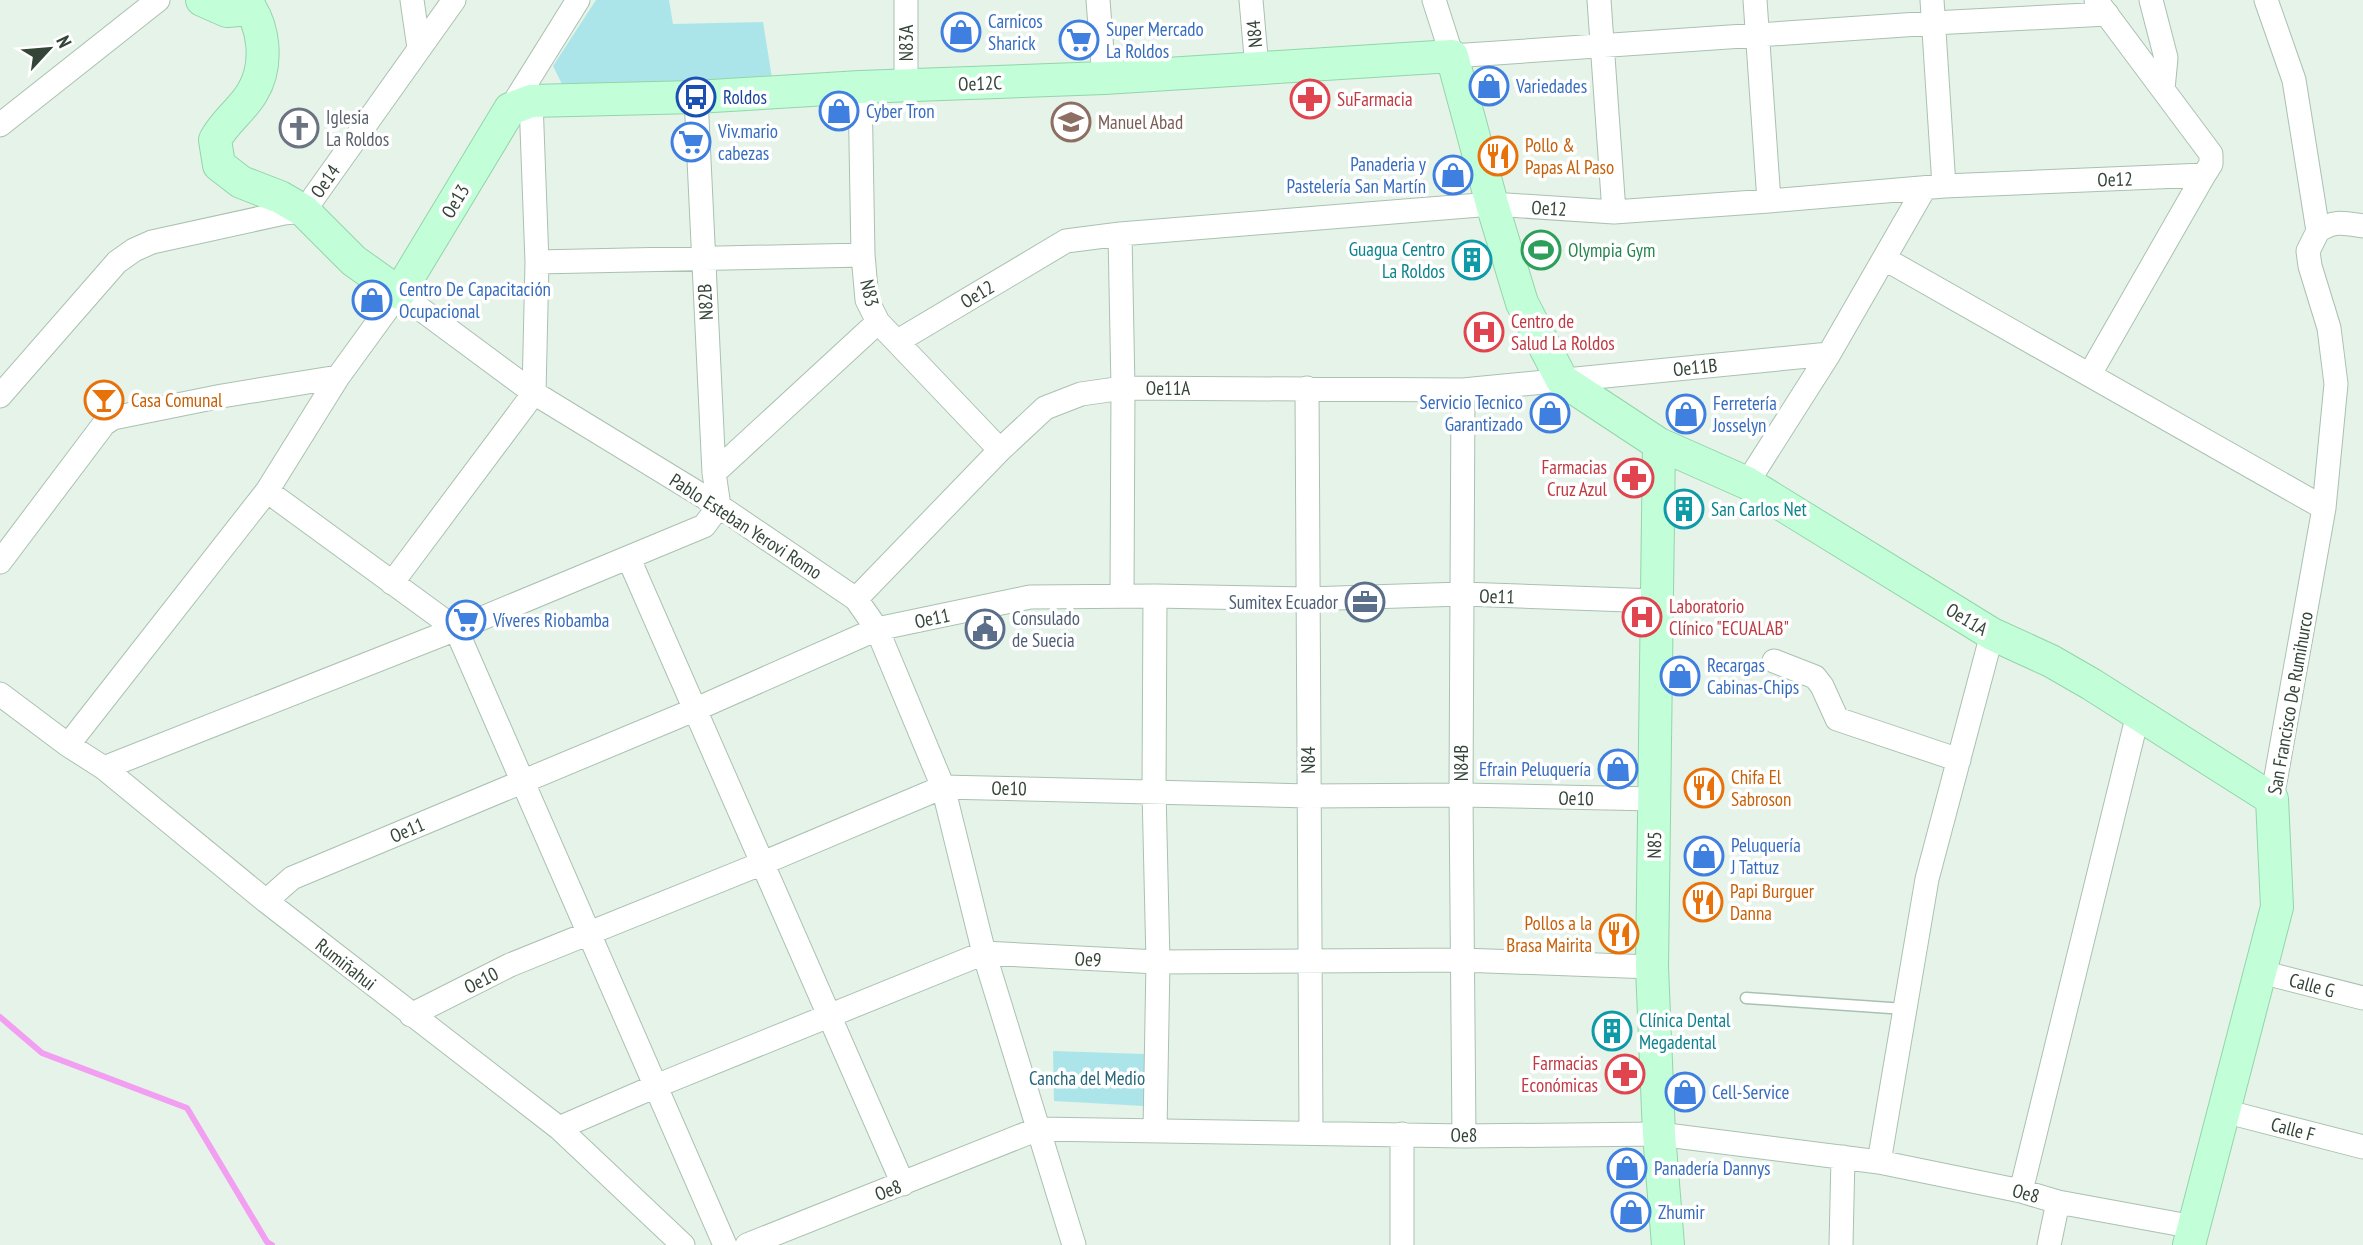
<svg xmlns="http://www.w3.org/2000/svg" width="2363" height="1245" font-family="'PT Sans Narrow',sans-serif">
  <rect width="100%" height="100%" fill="#e5f3e9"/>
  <path fill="#ace5e9" d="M596,0H669L673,24L763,22L772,78L566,92L553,66Z
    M1053,1051L1144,1054V1106L1054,1101Z"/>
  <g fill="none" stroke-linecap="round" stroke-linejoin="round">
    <path stroke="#f29ef1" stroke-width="6" d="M0,1017L42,1053L187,1108L267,1242L272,1245"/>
    <defs>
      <path id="lane" d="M1746,998L1905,1009"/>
      <path id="street" d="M412,0L419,48
        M906,0V86
        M1098,0L1104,78
        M1251,0L1257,68
        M1434,0L1452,56L1933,23L2107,14
        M1599,0L1614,212
        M1755,0L1769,201
        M1932,0L1944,186
        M2151,0L2166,58L2163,89
        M2266,0L2294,80L2318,231L2308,251L2310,266L2329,328L2336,384L2324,508L2272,799
        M860,87L863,255L867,300L878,322L1000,450
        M510,109L578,0
        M0,125L158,0
        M2318,231C2334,220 2344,223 2363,226
        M1120,234L1123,388L1122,595
        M1885,259L2324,508
        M537,262L863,255
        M898,341L1066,241L1120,234L1492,204L1614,212L1769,201L1944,186L2204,175L2211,164V154L2096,0
        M2090,374L2204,175
        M1307,388L1311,1132
        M1463,390L1461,795L1464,1136
        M0,396L117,262L134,250L152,242L284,213L304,211L454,0
        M714,473L878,322
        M1747,483L1829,354L1924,189
        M267,491L456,629L725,1245
        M629,559L903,1184
        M0,562L104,424L113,418L222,396L338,377
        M392,583L534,393L537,262L531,101
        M856,599L1000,450L1045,408L1081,394L1123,388L1463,390L1829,354
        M1774,661L1815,677L1822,686L1837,719L1959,760
        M0,694L68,745L104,768L266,901L559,1128L683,1245
        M68,745L267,491L338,377L399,293L534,393L719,506L856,599L877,629L943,787L984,953L1074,1245
        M104,768L456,629L704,526L719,506L714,473L696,97
        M266,901L292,878L694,710L877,629L1030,597L1155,596L1307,599L1462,594L1656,601
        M2261,972L2363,998
        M411,1015L510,965L763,863L943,787L1308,796L1461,795L1654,799
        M2224,1111L2363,1147
        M559,1128L656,1086L984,953L1158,962L1461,960L1652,967
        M1155,1131L1158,962L1154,791L1155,596
        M1402,1134V1245
        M1879,1162L1927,879L1992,634
        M2021,1191L2138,714
        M747,1245L1038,1129L1464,1136L1659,1134L1879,1162L2021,1191L2058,1202L2194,1227
        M1841,1245L1843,1157
        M2049,1245L2058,1202"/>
      <path id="secondary" d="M202,0L227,11L251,9
        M244,0C265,24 269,65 252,93C242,110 224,122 215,140L219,165L241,182L280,197L304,211L354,261L399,293L510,109L531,101L696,97L860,87L1104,78L1452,56L1492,204L1522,303L1562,380L1659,444L1747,483L1992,634L2051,661L2091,684L2272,799L2277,907L2189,1245
        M1659,444L1652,967L1659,1134L1668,1245"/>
    </defs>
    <use href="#lane" stroke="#aac1b1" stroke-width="13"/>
    <use href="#street" stroke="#aac1b1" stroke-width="25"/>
    <use href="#secondary" stroke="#93d5a9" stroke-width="34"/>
    <use href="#lane" stroke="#fff" stroke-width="10"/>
    <use href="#street" stroke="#fff" stroke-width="23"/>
    <use href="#secondary" stroke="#c2ffd9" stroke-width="32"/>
  </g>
  <defs>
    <symbol id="shop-ring" viewBox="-11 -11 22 22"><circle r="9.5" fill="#fff" stroke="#3f7fe0" stroke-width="1.5"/><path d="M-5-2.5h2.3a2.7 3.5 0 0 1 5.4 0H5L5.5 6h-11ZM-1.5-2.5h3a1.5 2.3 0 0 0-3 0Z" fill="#3f7fe0"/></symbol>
    <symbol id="supermarket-ring" viewBox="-11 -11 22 22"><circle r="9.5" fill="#fff" stroke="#3f7fe0" stroke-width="1.5"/><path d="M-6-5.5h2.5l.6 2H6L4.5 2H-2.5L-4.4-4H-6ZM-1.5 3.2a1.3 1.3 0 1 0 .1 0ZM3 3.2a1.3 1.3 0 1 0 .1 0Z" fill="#3f7fe0"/></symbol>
    <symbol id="bus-ring" viewBox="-11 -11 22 22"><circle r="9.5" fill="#fff" stroke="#1a4fb4" stroke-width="1.5"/><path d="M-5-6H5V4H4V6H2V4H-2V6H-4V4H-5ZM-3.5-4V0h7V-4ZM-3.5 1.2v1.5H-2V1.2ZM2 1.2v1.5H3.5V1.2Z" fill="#1a4fb4"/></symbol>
    <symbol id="pharmacy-ring" viewBox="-11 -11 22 22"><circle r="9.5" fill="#fff" stroke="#e0444e" stroke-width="1.5"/><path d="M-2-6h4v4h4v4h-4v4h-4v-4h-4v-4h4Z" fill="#e0444e"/></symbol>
    <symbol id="school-ring" viewBox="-11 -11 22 22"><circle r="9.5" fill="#fff" stroke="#8d6e63" stroke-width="1.5"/><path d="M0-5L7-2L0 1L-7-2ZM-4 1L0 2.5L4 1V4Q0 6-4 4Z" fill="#8d6e63"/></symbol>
    <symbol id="church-ring" viewBox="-11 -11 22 22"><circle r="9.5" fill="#fff" stroke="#6b7280" stroke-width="1.5"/><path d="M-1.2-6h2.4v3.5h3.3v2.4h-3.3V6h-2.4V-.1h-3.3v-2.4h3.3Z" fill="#6b7280"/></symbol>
    <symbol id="restaurant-ring" viewBox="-11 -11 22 22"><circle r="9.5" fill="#fff" stroke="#e8710a" stroke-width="1.5"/><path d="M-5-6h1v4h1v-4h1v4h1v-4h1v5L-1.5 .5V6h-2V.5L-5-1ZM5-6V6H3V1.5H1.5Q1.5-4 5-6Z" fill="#e8710a"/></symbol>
    <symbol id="stadium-ring" viewBox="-11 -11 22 22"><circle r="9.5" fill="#fff" stroke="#2e9e5b" stroke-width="1.5"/><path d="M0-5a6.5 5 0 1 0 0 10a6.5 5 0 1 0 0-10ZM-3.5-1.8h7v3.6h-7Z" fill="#2e9e5b"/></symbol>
    <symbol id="building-ring" viewBox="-11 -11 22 22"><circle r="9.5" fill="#fff" stroke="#0f9aa8" stroke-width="1.5"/><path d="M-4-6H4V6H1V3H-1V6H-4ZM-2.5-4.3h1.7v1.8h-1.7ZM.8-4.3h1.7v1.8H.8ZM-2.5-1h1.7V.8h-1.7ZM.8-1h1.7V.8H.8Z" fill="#0f9aa8"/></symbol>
    <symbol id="hospital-ring" viewBox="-11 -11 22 22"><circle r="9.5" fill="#fff" stroke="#e0444e" stroke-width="1.5"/><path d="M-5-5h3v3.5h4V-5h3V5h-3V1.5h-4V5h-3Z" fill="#e0444e"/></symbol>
    <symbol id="bar-ring" viewBox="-11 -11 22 22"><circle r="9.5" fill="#fff" stroke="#e8710a" stroke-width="1.5"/><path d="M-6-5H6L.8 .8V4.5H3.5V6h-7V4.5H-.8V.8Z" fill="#e8710a"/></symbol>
    <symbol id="office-ring" viewBox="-11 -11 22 22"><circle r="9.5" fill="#fff" stroke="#5c6f8a" stroke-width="1.5"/><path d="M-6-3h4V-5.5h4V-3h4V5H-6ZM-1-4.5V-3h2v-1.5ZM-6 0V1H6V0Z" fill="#5c6f8a"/></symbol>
    <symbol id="civic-ring" viewBox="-11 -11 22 22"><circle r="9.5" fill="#fff" stroke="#5c6f8a" stroke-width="1.5"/><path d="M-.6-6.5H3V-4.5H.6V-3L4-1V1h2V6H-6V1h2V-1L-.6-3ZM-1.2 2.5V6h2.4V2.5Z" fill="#5c6f8a"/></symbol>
  </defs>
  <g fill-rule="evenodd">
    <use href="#shop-ring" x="939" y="10" width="44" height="44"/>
    <use href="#supermarket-ring" x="1057" y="18" width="44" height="44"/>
    <use href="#shop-ring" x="1467" y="64" width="44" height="44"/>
    <use href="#bus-ring" x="674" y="75" width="44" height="44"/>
    <use href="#pharmacy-ring" x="1288" y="77" width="44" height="44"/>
    <use href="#shop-ring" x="817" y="89" width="44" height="44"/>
    <use href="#school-ring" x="1049" y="100" width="44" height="44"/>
    <use href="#church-ring" x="277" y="106" width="44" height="44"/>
    <use href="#supermarket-ring" x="669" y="120" width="44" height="44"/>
    <use href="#restaurant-ring" x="1476" y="134" width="44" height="44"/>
    <use href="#shop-ring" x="1431" y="153" width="44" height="44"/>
    <use href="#stadium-ring" x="1519" y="228" width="44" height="44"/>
    <use href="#building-ring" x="1450" y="238" width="44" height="44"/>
    <use href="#shop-ring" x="350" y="278" width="44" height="44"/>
    <use href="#hospital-ring" x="1462" y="310" width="44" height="44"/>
    <use href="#bar-ring" x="82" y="378" width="44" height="44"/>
    <use href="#shop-ring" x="1528" y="391" width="44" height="44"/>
    <use href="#shop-ring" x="1664" y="392" width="44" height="44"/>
    <use href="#pharmacy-ring" x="1612" y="456" width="44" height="44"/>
    <use href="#building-ring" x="1662" y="487" width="44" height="44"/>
    <use href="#office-ring" x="1343" y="580" width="44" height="44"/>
    <use href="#hospital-ring" x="1620" y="595" width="44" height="44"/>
    <use href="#supermarket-ring" x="444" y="598" width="44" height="44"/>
    <use href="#civic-ring" x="963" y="607" width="44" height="44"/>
    <use href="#shop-ring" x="1658" y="654" width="44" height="44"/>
    <use href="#shop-ring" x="1596" y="747" width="44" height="44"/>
    <use href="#restaurant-ring" x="1682" y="766" width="44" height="44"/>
    <use href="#shop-ring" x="1682" y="834" width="44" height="44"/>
    <use href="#restaurant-ring" x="1681" y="880" width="44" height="44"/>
    <use href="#restaurant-ring" x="1597" y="912" width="44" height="44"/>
    <use href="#building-ring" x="1590" y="1009" width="44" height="44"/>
    <use href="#pharmacy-ring" x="1603" y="1052" width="44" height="44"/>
    <use href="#shop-ring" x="1663" y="1070" width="44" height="44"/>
    <use href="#shop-ring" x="1605" y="1146" width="44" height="44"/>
    <use href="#shop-ring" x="1609" y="1190" width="44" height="44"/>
  </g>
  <g text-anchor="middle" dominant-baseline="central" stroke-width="7" stroke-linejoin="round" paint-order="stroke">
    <g font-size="19" fill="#366cbe" stroke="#fff" text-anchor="start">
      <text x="988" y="21">Carnicos<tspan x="988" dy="22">Sharick</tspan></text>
      <text x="1106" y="29">Super Mercado<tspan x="1106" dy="22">La Roldos</tspan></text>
      <text x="1516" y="86">Variedades</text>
      <text x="866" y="111">Cyber Tron</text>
      <text x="718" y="131">Viv.mario<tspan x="718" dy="22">cabezas</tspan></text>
      <text x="1426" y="164" text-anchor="end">Panaderia y<tspan x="1426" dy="22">Pastelería San Martín</tspan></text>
      <text x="399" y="289">Centro De Capacitación<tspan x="399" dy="22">Ocupacional</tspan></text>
      <text x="1523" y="402" text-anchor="end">Servicio Tecnico<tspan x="1523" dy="22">Garantizado</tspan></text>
      <text x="1713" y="403">Ferretería<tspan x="1713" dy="22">Josselyn</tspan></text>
      <text x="493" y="620">Víveres Riobamba</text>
      <text x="1707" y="665">Recargas<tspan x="1707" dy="22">Cabinas-Chips</tspan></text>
      <text x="1591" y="769" text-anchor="end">Efrain Peluquería</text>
      <text x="1731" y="845">Peluquería<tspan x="1731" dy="22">J Tattuz</tspan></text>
      <text x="1712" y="1092">Cell-Service</text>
      <text x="1654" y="1168">Panadería Dannys</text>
      <text x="1658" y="1212">Zhumir</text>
    </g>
    <g font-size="19" fill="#344538" stroke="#fff">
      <text transform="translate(1254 34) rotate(-95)">N84</text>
      <text transform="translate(906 43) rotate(-90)">N83A</text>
      <text transform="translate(980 83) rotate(-2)">Oe12C</text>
      <text transform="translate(2115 179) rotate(-2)">Oe12</text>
      <text transform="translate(325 181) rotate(-55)">Oe14</text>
      <text transform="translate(455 201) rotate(-59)">Oe13</text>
      <text transform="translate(1549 208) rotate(3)">Oe12</text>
      <text transform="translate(870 293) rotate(77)">N83</text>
      <text transform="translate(977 294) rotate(-31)">Oe12</text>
      <text transform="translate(705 302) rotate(-93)">N82B</text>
      <text transform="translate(1695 367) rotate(-6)">Oe11B</text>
      <text x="1168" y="388">Oe11A</text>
      <text transform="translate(746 526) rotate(33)">Pablo Esteban Yerovi Romo</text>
      <text transform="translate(1497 596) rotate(2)">Oe11</text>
      <text transform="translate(932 618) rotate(-12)">Oe11</text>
      <text transform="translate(1967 619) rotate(31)">Oe11A</text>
      <text transform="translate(2290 703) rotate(-80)">San Francisco De Rumihurco</text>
      <text transform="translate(1308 760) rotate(-90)">N84</text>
      <text transform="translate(1461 763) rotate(-90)">N84B</text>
      <text transform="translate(1009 788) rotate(1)">Oe10</text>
      <text transform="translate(1576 798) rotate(1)">Oe10</text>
      <text transform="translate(407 830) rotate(-23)">Oe11</text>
      <text transform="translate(1654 845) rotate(-89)">N85</text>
      <text transform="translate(1088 959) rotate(3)">Oe9</text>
      <text transform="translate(346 964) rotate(38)">Rumiñahui</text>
      <text transform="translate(481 980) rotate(-27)">Oe10</text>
      <text transform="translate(2312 985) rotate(15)">Calle G</text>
      <text transform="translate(2293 1129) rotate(15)">Calle F</text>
      <text x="1464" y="1135">Oe8</text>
      <text transform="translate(888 1190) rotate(-21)">Oe8</text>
      <text transform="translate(2026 1193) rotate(15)">Oe8</text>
    </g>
    <g font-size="19" fill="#164399" stroke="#fff" text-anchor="start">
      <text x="723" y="97">Roldos</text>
    </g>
    <g font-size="19" fill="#be3a42" stroke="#fff" text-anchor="start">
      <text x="1337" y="99">SuFarmacia</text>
      <text x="1511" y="321">Centro de<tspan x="1511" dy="22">Salud La Roldos</tspan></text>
      <text x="1607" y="467" text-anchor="end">Farmacias<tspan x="1607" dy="22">Cruz Azul</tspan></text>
      <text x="1669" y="606">Laboratorio<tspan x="1669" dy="22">Clínico "ECUALAB"</tspan></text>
      <text x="1598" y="1063" text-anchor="end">Farmacias<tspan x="1598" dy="22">Económicas</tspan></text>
    </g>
    <g font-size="19" fill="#5b616d" stroke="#fff" text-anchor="start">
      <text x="326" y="117">Iglesia<tspan x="326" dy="22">La Roldos</tspan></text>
    </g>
    <g font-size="19" fill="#785e54" stroke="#fff" text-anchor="start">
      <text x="1098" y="122">Manuel Abad</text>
    </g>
    <g font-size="19" fill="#c56008" stroke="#fff" text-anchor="start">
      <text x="1525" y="145">Pollo &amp;<tspan x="1525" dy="22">Papas Al Paso</tspan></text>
      <text x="131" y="400">Casa Comunal</text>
      <text x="1731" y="777">Chifa El<tspan x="1731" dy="22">Sabroson</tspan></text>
      <text x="1730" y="891">Papi Burguer<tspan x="1730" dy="22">Danna</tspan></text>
      <text x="1592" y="923" text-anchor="end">Pollos a la<tspan x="1592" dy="22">Brasa Mairita</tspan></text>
    </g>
    <g font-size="19" fill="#0d838f" stroke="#fff" text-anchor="start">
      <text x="1445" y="249" text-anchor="end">Guagua Centro<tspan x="1445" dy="22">La Roldos</tspan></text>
      <text x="1711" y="509">San Carlos Net</text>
      <text x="1639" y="1020">Clínica Dental<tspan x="1639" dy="22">Megadental</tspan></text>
    </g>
    <g font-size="19" fill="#27864d" stroke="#fff" text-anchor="start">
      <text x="1568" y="250">Olympia Gym</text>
    </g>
    <g font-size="19" fill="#4e5e75" stroke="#fff" text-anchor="end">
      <text x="1338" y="602">Sumitex Ecuador</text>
      <text x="1012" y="618" text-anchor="start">Consulado<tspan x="1012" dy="22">de Suecia</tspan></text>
    </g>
    <g font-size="19" fill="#266678" stroke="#fff">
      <text x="1087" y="1078">Cancha del Medio</text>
    </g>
  </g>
  <g transform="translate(49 49) rotate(64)" stroke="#ffffff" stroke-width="5" paint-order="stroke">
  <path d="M0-5L12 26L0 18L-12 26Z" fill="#344538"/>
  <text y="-10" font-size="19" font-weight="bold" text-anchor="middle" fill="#344538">N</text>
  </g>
</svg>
